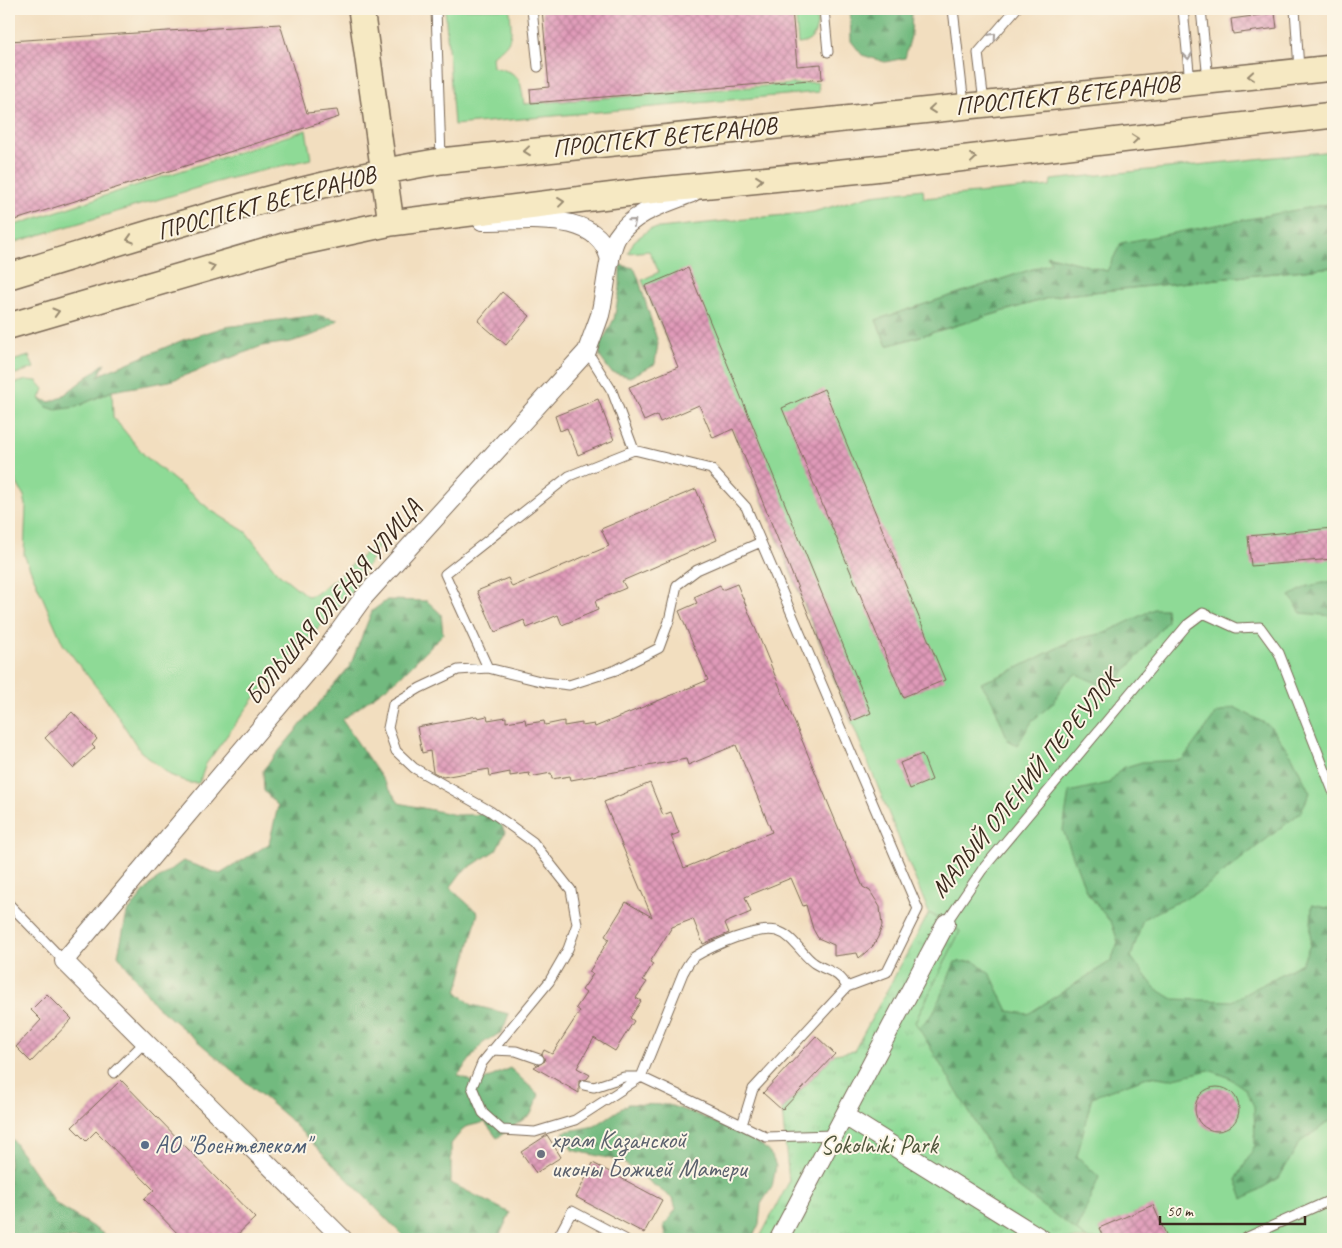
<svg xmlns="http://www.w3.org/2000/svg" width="1342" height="1248" font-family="Caveat,sans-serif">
  <defs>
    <pattern id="forest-firs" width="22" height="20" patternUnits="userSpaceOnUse" patternTransform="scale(1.25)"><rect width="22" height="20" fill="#72ba7f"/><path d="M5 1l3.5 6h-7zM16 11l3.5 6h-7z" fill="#5f9767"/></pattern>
    <pattern id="park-tufts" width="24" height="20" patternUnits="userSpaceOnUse" patternTransform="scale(1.25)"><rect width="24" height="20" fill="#8eda96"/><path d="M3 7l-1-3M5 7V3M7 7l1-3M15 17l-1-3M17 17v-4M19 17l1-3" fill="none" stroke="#7bbb81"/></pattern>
    <pattern id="building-cross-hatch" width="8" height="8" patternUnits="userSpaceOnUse" patternTransform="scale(1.25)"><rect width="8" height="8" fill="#e09ab9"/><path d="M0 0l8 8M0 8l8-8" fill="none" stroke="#b77e96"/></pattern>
  </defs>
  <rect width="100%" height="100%" fill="#fcf5e5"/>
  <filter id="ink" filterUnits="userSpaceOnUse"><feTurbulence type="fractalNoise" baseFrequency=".02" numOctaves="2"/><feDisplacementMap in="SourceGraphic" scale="10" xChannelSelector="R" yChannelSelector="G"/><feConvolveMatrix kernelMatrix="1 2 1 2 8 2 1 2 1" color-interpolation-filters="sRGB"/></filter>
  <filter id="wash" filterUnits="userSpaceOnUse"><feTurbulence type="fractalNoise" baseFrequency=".0096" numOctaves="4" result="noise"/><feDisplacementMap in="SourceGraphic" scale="20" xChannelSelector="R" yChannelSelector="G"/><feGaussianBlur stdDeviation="1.12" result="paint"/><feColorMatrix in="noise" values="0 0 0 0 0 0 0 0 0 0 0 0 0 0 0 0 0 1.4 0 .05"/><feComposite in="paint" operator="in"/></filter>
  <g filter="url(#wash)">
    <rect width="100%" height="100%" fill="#f2debf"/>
    <path fill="#8eda96" stroke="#64825a" d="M445,9H510C511,33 516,42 492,56L493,67C522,74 520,78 524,104L818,82L819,92L454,125Z
      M795,9H817C818,23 818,43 798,44Z
      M306,130L311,159L227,179L9,244V227Z
      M1333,151V203L1107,271L1047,256L1052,263L876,320L887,346L1055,296L1333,267V1239H1087L1011,1182L915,1022L960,931L929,913L733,429L676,350L672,352L642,280L659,272L649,251L628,253L634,241L650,229L813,212L872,195L923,189L924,198L1050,186L1051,180Z
      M29,356L34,368L9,376V362Z
      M27,380L37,381L44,389L40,399L47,407H76L112,391L113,417L145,456L212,511L246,532L277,572L307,596L316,594L384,538L350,594L256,696L206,764L199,783H189L170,775L140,751L112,707L63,644L24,555L26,505L24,496L9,469V385Z"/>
    <path fill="url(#forest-firs)" stroke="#56724e" d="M850,9H912L911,36L905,58L885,62L862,55L851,41Z
      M1333,203V267L1055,296L887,346L876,320L1051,263L1047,255L1107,271L1121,243Z
      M620,265L634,268L638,277L658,343L655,364L630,377L611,372L600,357L599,347L614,319L620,288Z
      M317,315L338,320L319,333L291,342L262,346L170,381L112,391L76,407L56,410L47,407L40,399L50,402L60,398L105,363L98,378L101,374L183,340L225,327Z
      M1333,581V616L1301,613L1290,596L1308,586Z
      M387,600L427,601L441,614L443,634L400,677L342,720L399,803L456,815L496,814L505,832L496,850L462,872L450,888L478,913L457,992L472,1005L509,1014L502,1032L483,1043L458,1075L476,1084L510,1068L539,1095L531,1114L497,1138L485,1122L465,1127L451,1144V1183L510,1213L498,1239H406L287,1117L155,1005L118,955L127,913L151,884L183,861L220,874L269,844L278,806L264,791L263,770L350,666L372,611Z
      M1154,609H1166L1167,621L1116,682L1099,684L1076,674L1064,684L1053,703L1033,720L1017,745L1008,740L992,700L981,683L1009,672L1075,639L1105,633Z
      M1234,707L1270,726L1292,756L1310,793L1300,813L1200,891L1143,919L1131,957L1155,988L1173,999L1232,1001L1302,963L1310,945L1312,905L1333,909V1119L1300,1142L1279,1178L1243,1199L1236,1180L1255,1146L1254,1106L1245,1089L1228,1077L1209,1070L1170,1079L1150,1076L1092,1097L1077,1156L1099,1177L1074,1238L1029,1215L906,1040L933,1014L955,962L974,961L991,975L1008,1011L1028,1014L1111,961L1118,942L1112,924L1086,891L1063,830L1069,792L1109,783L1122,768L1142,762L1182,760L1216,714Z
      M628,1104L669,1105L701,1116L762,1145L772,1156L776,1166L772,1187L761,1204L759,1224L752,1239H671L666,1236L664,1226L676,1209L673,1199L621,1161L572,1150L563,1132L595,1126Z
      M9,1138L12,1139L56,1204L112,1239H9Z"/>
    <path fill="url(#park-tufts)" stroke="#64825a" d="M929,913L960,931L915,1022L1011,1182L1087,1239H759L789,1182L782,1110L835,1054L854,1051Z"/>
    <g id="blocks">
      <path fill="url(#building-cross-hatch)" d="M542,9H792L797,66L821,64L822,79L531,103L530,89L549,87Z
        M1275,13L1277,28L1233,34L1231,19Z
        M280,24L307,113L337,110L339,117L9,222V41Z
        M688,268L871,713L852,721L733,429L713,438L699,405L660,422L657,415L644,421L629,387L678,367L645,286Z
        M502,292L530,316L506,345L478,321Z
        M824,389L945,680L903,697L782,408Z
        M598,399L614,440L578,455L567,428L560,431L555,416Z
        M696,489L717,540L622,581L626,588L595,601L598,610L562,625L558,615L527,628L524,620L495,632L477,591L508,578L512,587L609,546L601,529Z
        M1333,528V559L1251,566L1248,536Z
        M737,584L863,887L870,891L880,907L882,926L878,937L873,946L859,958L857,953L834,956V945L818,938L813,929L806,905L803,906L791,878L745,897L751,912L725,923L729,933L703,944L693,919L672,927L650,962L653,964L643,980L647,982L636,998L641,1001L630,1018L634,1021L615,1051L594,1038L577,1068L590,1075L587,1079L579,1081V1093L534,1067L545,1061L542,1054L544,1050L552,1054L580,1011L576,1008L586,993L582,990L593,974L589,972L609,939L605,936L626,902L652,917L604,802L650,783L663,815L671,812L679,833L671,836L684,868L772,832L736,745L688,765L686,759L571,780L570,776L552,779L551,773L530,777L529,773L510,776V772L490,776L489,769L443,777L433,772L430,751L422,753L417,727L477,716L478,718L487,716L488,720L506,717V722L525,719L526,724L544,721L545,725L564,721V726L582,723V726L594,724L595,727L708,680L679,611L697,603L694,597L720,585L722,590Z
        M72,712L97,739L92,745L95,748L73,768L45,738Z
        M922,754L932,780L910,789L900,763Z
        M47,994L72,1019L31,1062L16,1047L41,1020L31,1010Z
        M816,1036L835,1054L782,1110L763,1093Z
        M121,1080L255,1218L233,1239H183L144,1199L154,1190L96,1131L86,1141L72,1127Z
        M1195 1109a22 22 0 1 1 44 0a22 22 0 1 1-44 0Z
        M547,1135L561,1157L536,1173L521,1152Z
        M593,1163L662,1200L644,1233L576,1197Z
        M1153,1205L1168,1239H1104L1099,1228Z"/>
    </g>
  </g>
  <g filter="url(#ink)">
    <use href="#blocks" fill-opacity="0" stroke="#7b6956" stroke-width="1"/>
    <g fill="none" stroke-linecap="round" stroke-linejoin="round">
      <defs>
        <path id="lane" d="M436,9L441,158
          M532,9L538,67
          M824,9L828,52
          M953,9L964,105
          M1183,9L1190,82
          M1201,9L1208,80
          M1295,9L1299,69
          M984,103L978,53L1016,9
          M587,351L612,391L634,450L711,469L746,507L918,909L887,972L847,987L753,1089L742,1125L766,1137L834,1135
          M488,668L445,574L569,476L634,450
          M9,904L64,961
          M946,923L982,870L1187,625L1203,613L1236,628L1260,627L1279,653L1333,791
          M491,1050L516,1051L539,1059
          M114,1073L145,1042
          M584,1085L594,1087L624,1077H641L683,973C686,968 689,961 694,957C712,946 756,926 777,931C794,936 801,954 814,963C828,972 839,971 847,987
          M742,1125L641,1077L575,1120L535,1132L502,1130L483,1113L472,1087L482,1063L549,982L568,949L577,924L571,890L533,842L490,811L414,768L396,751L388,728L393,704L420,688L458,670L488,668L544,682L569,685L616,670L659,648L669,621L677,585L697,570L761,542
          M557,1239L572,1211L625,1239
          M1243,1239L1333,1199"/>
        <path id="street" d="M482,221C523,222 600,208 610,261
          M845,1116L1042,1239
          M343,1239L64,961L322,655L363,598L587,351C591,339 596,327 600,315C605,295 608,252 617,237C633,212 667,203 692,193
          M779,1239L946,923"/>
        <path id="secondary" d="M361,9L391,223
          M9,276C151,233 294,185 441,161L1333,68
          M9,326L284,246L391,223L648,191L873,169L1333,115"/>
      </defs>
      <use href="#lane" stroke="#7b6956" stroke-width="11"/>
      <use href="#street" stroke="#7b6956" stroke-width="20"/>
      <use href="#secondary" stroke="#7b6956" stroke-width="28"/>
      <use href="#lane" stroke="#fff" stroke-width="9"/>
      <use href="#street" stroke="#fff" stroke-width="18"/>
      <use href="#secondary" stroke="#f6e9c3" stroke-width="25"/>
    </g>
    <defs><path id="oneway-chevron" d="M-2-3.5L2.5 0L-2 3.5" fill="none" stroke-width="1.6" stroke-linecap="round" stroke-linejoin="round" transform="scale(1.25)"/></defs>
    <g stroke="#a79f9a">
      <use href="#oneway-chevron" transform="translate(993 36) rotate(-49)"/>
      <use href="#oneway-chevron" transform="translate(1188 56) rotate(84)"/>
      <use href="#oneway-chevron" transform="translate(633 222) rotate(-39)"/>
    </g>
    <g stroke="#988a70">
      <use href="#oneway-chevron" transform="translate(1251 76) rotate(175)"/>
      <use href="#oneway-chevron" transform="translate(932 109) rotate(174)"/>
      <use href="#oneway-chevron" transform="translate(1135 139) rotate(-6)"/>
      <use href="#oneway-chevron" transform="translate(527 151) rotate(174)"/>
      <use href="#oneway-chevron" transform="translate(973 158) rotate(-6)"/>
      <use href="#oneway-chevron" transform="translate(759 180) rotate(-6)"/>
      <use href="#oneway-chevron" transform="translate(561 202) rotate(-7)"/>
      <use href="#oneway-chevron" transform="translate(130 239) rotate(163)"/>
      <use href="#oneway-chevron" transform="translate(212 267) rotate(-16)"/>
      <use href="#oneway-chevron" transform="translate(56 312) rotate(-16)"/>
    </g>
  </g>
  <circle fill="#5c6f8a" stroke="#fcf5e5" stroke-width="2" cx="145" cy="1145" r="5"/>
  <circle fill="#6b7280" stroke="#fcf5e5" stroke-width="2" cx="541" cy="1154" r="5"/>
  <g text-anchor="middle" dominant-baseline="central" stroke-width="4" stroke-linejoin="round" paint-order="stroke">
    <g font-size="25" fill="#3b2a1e" stroke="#fcf5e5">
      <text transform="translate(1067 95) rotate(-6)">ПРОСПЕКТ ВЕТЕРАНОВ</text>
      <text transform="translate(664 137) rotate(-6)">ПРОСПЕКТ ВЕТЕРАНОВ</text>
      <text transform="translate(266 203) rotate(-15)">ПРОСПЕКТ ВЕТЕРАНОВ</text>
      <text transform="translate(333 602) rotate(-50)">БОЛЬШАЯ ОЛЕНЬЯ УЛИЦА</text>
      <text transform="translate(1025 784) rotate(-51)">МАЛЫЙ ОЛЕНИЙ ПЕРЕУЛОК</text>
    </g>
    <g font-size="25" fill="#5b616d" stroke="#fcf5e5" text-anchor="start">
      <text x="551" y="1140">храм Казанской<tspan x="551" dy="29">иконы Божией Матери</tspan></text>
    </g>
    <g font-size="25" fill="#4e5e75" stroke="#fcf5e5" text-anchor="start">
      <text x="155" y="1145">АО "Воентелеком"</text>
    </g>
    <g font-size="25" fill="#50563c" stroke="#fcf5e5">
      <text x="879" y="1145">Sokolniki Park</text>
    </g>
  </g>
  <rect width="1342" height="1248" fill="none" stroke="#fcf5e5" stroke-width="30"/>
  <path d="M1160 1216v8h145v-8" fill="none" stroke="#3b2a1e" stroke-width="2.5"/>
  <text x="1167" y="1216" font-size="15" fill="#3b2a1e" stroke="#fcf5e5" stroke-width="4" paint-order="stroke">50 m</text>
</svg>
